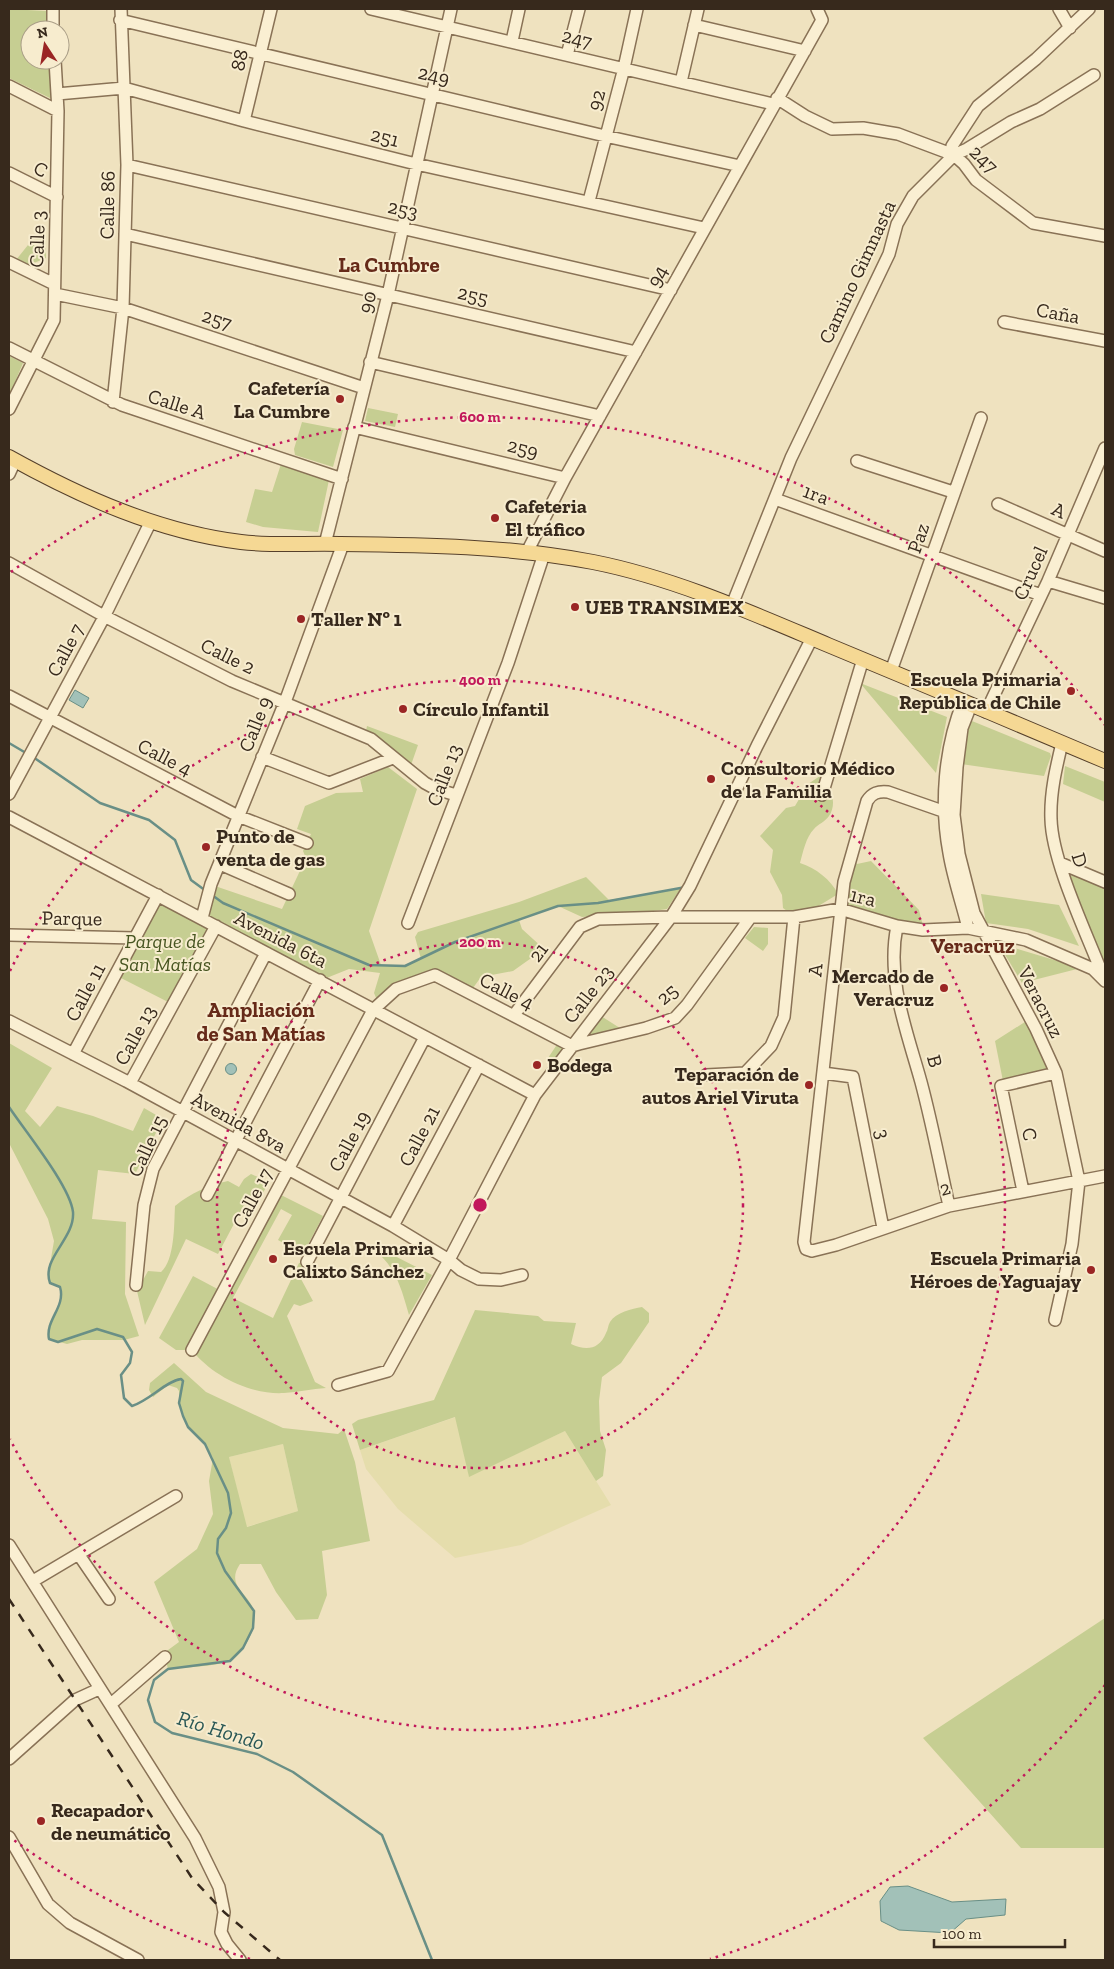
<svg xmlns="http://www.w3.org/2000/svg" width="1114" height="1969" font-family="'Zilla Slab',serif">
  <rect width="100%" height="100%" fill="#efe2bf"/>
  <path fill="#e5ddac" d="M456,1417L469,1476L565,1431L611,1505L521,1545L455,1558L398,1509L366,1469L360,1450Z
    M283,1444L298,1511L246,1527L229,1457Z"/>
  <path fill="#c6ce92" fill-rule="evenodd" d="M9,9L46,11L47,30H30V60H50L52,99L9,78Z
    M46,237V258L29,265L16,260L32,240Z
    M9,356L23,363L9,396Z
    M368,408L398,414L395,427L365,421Z
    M302,422L343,430L333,467L295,455L294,449Z
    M281,464L329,480L318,532L263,527L246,522L255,489L272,492Z
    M860,683L947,717L936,773Z
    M972,721L1050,753L1051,756L1044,776L961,764L967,726Z
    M367,726L418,745L411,765L366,731Z
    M1065,766L1105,782V802L1063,784Z
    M388,767L417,789L369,931L381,965L405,966L421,959L415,937L418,932L519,902L586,877L609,900L681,888L667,909L639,913L582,917L558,906L519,920L522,929L544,949L513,971L481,977L473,988L436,971L377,1000L374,993L380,973L349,969L324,979L206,917L215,886L282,909L306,858L303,851L311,834L297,829L305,806L336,793L363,792L360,779Z
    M823,774C830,786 838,803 829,816C825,822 818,824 814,829C806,837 803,852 800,863C816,868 831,880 838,894L812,910L791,914L783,908L782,895L770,872L773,850L760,836L786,808L795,806L808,784Z
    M854,861L857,864L871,861L919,910L923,926L872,916L845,903Z
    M1072,875L1105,887V973L1069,878Z
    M981,894L1059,905L1079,946L1028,929L986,923Z
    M161,902L209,927L170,1003L121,978Z
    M754,927L768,928V944L763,951L745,938Z
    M998,943L1081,968L1022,983Z
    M601,1016L623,1030L585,1040Z
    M1028,1020L1050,1070L1003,1081L995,1041Z
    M9,1043L52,1068L25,1111L40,1127L57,1106L93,1116L133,1131L144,1108L163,1119L135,1174L98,1170L92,1219L126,1222L125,1294L139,1336L124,1340H82L67,1344L49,1339C45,1320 66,1307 60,1287L50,1283L48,1276L54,1241L48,1219L9,1143Z
    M558,1043L565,1047L552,1064L546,1061Z
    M251,1174L269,1182L259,1200L253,1196L248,1204L245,1203L218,1254L186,1239L145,1325L137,1291L148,1271L161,1272C175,1260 174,1224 175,1206C191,1193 208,1185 228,1181L239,1187L244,1179Z
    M281,1195L323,1216L303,1254L278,1240L292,1215L281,1209L233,1298L273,1318L299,1263L307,1262L312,1274L301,1279L313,1301L300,1306L294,1304L287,1316L315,1382L326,1388C312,1389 298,1392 284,1393C251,1395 212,1376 192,1350H176L159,1338L193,1276L227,1294Z
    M381,1249L432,1275L409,1315C403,1294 397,1271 381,1256Z
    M642,1307L649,1313V1322L621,1363L602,1377L599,1401L600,1431L606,1450L603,1476L596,1481L565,1431L469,1477L455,1417L360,1450L352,1424L358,1420L434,1400L475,1310L538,1316L544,1321L576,1323L571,1344C586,1351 599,1350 606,1333C608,1330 608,1325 610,1322C616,1312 632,1309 642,1307Z
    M174,1363L206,1392L283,1428L338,1434L344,1429L355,1462L370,1541L322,1551L327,1595L318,1619L296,1620L276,1592L261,1564H240C225,1586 249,1593 254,1611C258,1626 244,1655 229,1661C214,1667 185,1667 168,1669L164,1653L179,1642L154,1582L197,1549L213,1514L209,1481L213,1458L205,1444L188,1427L179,1403V1391L177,1388L168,1385L153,1397L149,1390L150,1383ZM283,1444L298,1511L247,1527L229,1457Z
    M1105,1618V1848H1021L923,1738Z"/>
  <path fill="#a2c1b8" stroke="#698f86" d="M75,690L89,698L83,708L69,700Z
    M225.5 1069a5.5 5.5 0 1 1 11 0a5.5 5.5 0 1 1-11 0Z
    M908,1886L952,1902L1006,1899L1005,1915L966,1919L950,1933L899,1930L881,1921L880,1901L890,1887Z"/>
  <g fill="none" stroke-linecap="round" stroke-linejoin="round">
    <path stroke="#698f86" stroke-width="2.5" d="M9,743L26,753
      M33,757L100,803L149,820L175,840L191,880L206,891
      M212,895L223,903L369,965L405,966L455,942L558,906L598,903L686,887
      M9,1107C25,1131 70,1186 73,1212C75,1239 41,1258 50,1283L60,1287C66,1307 45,1320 49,1339L58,1342L97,1329L123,1337L132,1352L130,1363L121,1375L124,1398L132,1406C149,1401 166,1381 181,1379L183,1381L179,1403L183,1416L188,1427L205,1444L228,1493L231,1513L226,1528L218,1539L217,1553L225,1571L254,1611L253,1628L243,1648L230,1661L168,1669L154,1680L148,1700L155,1722L172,1733L257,1754L293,1772L382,1835L432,1960"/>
    <defs>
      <path id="minor" d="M53,9V30
        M371,9L773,104
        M1059,9L1070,28
        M120,20L605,136L740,166
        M694,25L805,51
        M512,41L519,9
        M567,55L579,9
        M681,82L698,9
        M9,86L58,111
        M57,94L124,88L244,121L416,164L704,228
        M777,98L805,116L832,129L863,128L898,134L954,155L964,164L976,180L1033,223L1105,236
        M244,121L271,9
        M954,155L967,149L1011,122L1040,109L1094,75
        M127,165L671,290
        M9,173L57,197
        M589,201L624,68L637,9
        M125,234L636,352
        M9,262L54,284
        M55,294L123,308L364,388
        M1004,322L1105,341
        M9,348L122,405L342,479
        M370,362L600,416
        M113,402L123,308L127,165L121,9
        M9,409L54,320L58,111L55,60
        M354,427L565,478
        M857,461L953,492
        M9,474L15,461
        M775,499L1041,595
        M998,504L1105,551
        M325,544L388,295L451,9
        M527,552L565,478L822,20L817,9
        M9,563L104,616L232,681L371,739L425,783L436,789L456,795
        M1048,581L1105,598
        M732,605L791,458L889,254L897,224L913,196L954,155L952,146L978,106L1036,59L1089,9
        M891,671L981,418
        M9,696L238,816L307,843
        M963,702C944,748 940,805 949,853C953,878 962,903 968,928
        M971,705L962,728L957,767L954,815L959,854L974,913L1036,1029L1056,1073L1079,1181L1072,1244L1055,1320
        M986,712L1048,581L1105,448
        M1062,743C1056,768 1050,793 1051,819C1052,862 1087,934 1103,976
        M262,757L329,783L393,758
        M9,794L103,619L151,521
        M822,795L863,659
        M954,815L888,792C878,791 872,793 867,801L844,882L804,1242L806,1249L812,1251L836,1245L949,1206L1105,1176
        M9,817L535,1095
        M1060,863L1105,882
        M220,864L289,894
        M202,918L211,884L285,702L343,544
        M408,923L508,663L544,554
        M897,926C886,980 907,1031 921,1082C932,1123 940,1165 949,1206
        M9,935L135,938
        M514,1015L580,927L598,919L671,917H794L840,909L897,926L923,930L968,928L1026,940L1093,969L1105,981
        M9,1021L126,1081L393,1226L449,1260L461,1270L479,1279L501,1280L522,1275
        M73,1054L158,895
        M823,1073L853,1077L883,1228
        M706,1075L745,1073L771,1046L784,1017L794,917
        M130,1083L216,926
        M1023,1191L1001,1086L1056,1073
        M207,1195L320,980
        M393,1226L479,1065
        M307,1262L425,1037
        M136,1285L144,1205L153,1169L266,953
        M192,1350L373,1010L396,989L435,975L572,1046L579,1044L646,1028L675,1018L687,1005L750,918
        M338,1385L388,1371L449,1260L535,1095L671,917L690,886L757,746L812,638
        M9,1545L195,1838L219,1887L224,1912L221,1932L227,1944L240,1960
        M79,1555L109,1599
        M33,1581L176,1496
        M111,1704L165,1657
        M9,1759L75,1700L99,1689
        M9,1837L48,1904L70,1923L138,1960"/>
      <path id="major" d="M9,457C81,497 159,532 241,542C274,546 307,543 340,544C425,545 509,546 593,562C674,578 752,613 828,645C920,683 1013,722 1105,761"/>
    </defs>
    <use href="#minor" stroke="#897256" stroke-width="14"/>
    <use href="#major" stroke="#56402b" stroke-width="16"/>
    <use href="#minor" stroke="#faefd2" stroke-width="11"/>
    <use href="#major" stroke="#f5d894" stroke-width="14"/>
    <path stroke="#37291c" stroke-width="2.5" stroke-dasharray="9 9" stroke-linecap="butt" d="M9,1599L192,1878L224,1912L280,1960"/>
  </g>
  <g fill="none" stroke="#c2185b" stroke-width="2.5" stroke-dasharray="2.5 5">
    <circle cx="480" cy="1205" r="263"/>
    <path d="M10 971A525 525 0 1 1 10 1439"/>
    <path d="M1105 1685A788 788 0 0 1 710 1959M250 1959A788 788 0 0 1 11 1838M11 572A788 788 0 0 1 1105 725"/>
  </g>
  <g fill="#9a2524" stroke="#f7ecce" stroke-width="2">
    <circle cx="340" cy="399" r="5"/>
    <circle cx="495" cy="518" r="5"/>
    <circle cx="575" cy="607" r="5"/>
    <circle cx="301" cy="619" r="5"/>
    <circle cx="1071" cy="691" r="5"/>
    <circle cx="403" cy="709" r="5"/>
    <circle cx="711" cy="779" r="5"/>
    <circle cx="206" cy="847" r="5"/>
    <circle cx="944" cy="988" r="5"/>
    <circle cx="537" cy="1065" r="5"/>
    <circle cx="809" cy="1085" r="5"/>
    <circle cx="273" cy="1259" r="5"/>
    <circle cx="1091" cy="1270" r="5"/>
    <circle cx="41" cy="1821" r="5"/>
  </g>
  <g text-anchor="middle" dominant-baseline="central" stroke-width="4" stroke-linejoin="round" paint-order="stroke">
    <g font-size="20" fill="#37291c" stroke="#f7ecce">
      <text transform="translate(577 38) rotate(14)">247</text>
      <text transform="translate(239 60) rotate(-77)">88</text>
      <text transform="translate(434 75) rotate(13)">249</text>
      <text transform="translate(596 100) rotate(-74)">92</text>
      <text transform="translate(385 137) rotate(14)">251</text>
      <text transform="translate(984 159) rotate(44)">247</text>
      <text transform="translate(41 169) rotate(27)">C</text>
      <text transform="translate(107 205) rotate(-89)">Calle 86</text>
      <text transform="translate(403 209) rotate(13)">253</text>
      <text transform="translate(37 239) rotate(-88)">Calle 3</text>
      <text transform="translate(857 272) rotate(-65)">Camino Gimnasta</text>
      <text transform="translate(657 276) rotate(-61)">94</text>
      <text transform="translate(473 295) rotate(13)">255</text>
      <text transform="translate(367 302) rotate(-76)">90</text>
      <text transform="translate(1058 313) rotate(10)">Caña</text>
      <text transform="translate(217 319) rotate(18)">257</text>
      <text transform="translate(177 404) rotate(18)">Calle A</text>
      <text transform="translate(523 448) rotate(14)">259</text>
      <text transform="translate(816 494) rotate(20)">1ra</text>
      <text transform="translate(1059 510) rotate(24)">A</text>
      <text transform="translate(918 538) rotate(-71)">Paz</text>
      <text transform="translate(1030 573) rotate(-66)">Crucel</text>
      <text transform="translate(65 650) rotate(-62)">Calle 7</text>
      <text transform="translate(228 656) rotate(26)">Calle 2</text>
      <text transform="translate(255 724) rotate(-68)">Calle 9</text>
      <text transform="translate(165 757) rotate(27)">Calle 4</text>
      <text transform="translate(444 775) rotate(-69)">Calle 13</text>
      <text transform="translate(1080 860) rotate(73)">D</text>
      <text transform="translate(863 897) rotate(14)">1ra</text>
      <text transform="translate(72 918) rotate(1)">Parque</text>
      <text transform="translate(281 939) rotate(27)">Avenida 6ta</text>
      <text transform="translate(538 952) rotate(-53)">21</text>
      <text transform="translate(815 970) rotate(-84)">A</text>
      <text transform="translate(507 991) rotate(27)">Calle 4</text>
      <text transform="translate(85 992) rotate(-62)">Calle 11</text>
      <text transform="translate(588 994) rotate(-52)">Calle 23</text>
      <text transform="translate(667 994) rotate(-41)">25</text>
      <text transform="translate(1041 1002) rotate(63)">Veracruz</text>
      <text transform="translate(135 1035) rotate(-61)">Calle 13</text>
      <text transform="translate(935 1061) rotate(75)">B</text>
      <text transform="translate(239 1122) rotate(29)">Avenida 8va</text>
      <text transform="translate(883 1134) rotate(79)">3</text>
      <text transform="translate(1030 1134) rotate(78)">C</text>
      <text transform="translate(419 1136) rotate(-62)">Calle 21</text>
      <text transform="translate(349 1141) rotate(-62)">Calle 19</text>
      <text transform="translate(147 1146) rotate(-65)">Calle 15</text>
      <text transform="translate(945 1188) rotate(-15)">2</text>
      <text transform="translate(252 1198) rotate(-62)">Calle 17</text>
    </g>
    <g font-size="20" font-weight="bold" fill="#37291c" stroke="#f7ecce" text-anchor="start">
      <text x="330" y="388" text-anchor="end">Cafetería<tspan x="330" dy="23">La Cumbre</tspan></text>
      <text x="505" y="506">Cafeteria<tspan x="505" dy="23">El tráfico</tspan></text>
      <text x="585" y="607">UEB TRANSIMEX</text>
      <text x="311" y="619">Taller Nº 1</text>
      <text x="1061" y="679" text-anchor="end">Escuela Primaria<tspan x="1061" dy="23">República de Chile</tspan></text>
      <text x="413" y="709">Círculo Infantil</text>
      <text x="721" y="768">Consultorio Médico<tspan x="721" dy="23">de la Familia</tspan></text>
      <text x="216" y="836">Punto de<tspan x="216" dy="23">venta de gas</tspan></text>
      <text x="934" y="976" text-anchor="end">Mercado de<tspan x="934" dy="23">Veracruz</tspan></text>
      <text x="547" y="1065">Bodega</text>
      <text x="799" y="1074" text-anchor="end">Teparación de<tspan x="799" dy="23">autos Ariel Viruta</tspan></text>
      <text x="283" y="1248">Escuela Primaria<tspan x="283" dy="23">Calixto Sánchez</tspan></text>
      <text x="1081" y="1258" text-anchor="end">Escuela Primaria<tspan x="1081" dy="23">Héroes de Yaguajay</tspan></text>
      <text x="51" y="1810">Recapador<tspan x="51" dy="23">de neumático</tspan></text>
    </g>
    <g font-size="20" font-style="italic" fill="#475521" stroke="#f7ecce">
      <text x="165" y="941">Parque de<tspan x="165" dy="23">San Matías</tspan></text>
    </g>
    <g font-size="21" font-weight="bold" fill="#662a19" stroke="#f7ecce">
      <text x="389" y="264">La Cumbre</text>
      <text x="973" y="945">Veracruz</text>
      <text x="261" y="1009">Ampliación<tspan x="261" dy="24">de San Matías</tspan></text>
    </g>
    <g font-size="21" font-style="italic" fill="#2a5856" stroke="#f7ecce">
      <text transform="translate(221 1730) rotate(17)">Río Hondo</text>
    </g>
  </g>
  <circle cx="480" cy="1205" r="8" fill="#c2185b" stroke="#f7ecce" stroke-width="2.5"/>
  <g font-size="15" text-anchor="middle" font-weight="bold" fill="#c2185b" stroke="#f7ecce" stroke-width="4" stroke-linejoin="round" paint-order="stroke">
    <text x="480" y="422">600 m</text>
    <text x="480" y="685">400 m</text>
    <text x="480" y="947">200 m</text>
  </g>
  <rect width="1114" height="1969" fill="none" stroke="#37291c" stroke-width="20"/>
  <g transform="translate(45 45) rotate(348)"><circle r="24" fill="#f7ecce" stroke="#aa9e87"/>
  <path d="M0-4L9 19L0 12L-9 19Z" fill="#9a2524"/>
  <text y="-8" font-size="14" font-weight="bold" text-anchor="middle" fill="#37291c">N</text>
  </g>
  <path d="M934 1939v8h131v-8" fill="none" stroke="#37291c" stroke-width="2.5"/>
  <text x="942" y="1939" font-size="15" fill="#37291c" stroke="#f7ecce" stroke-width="4" paint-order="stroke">100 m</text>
</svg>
